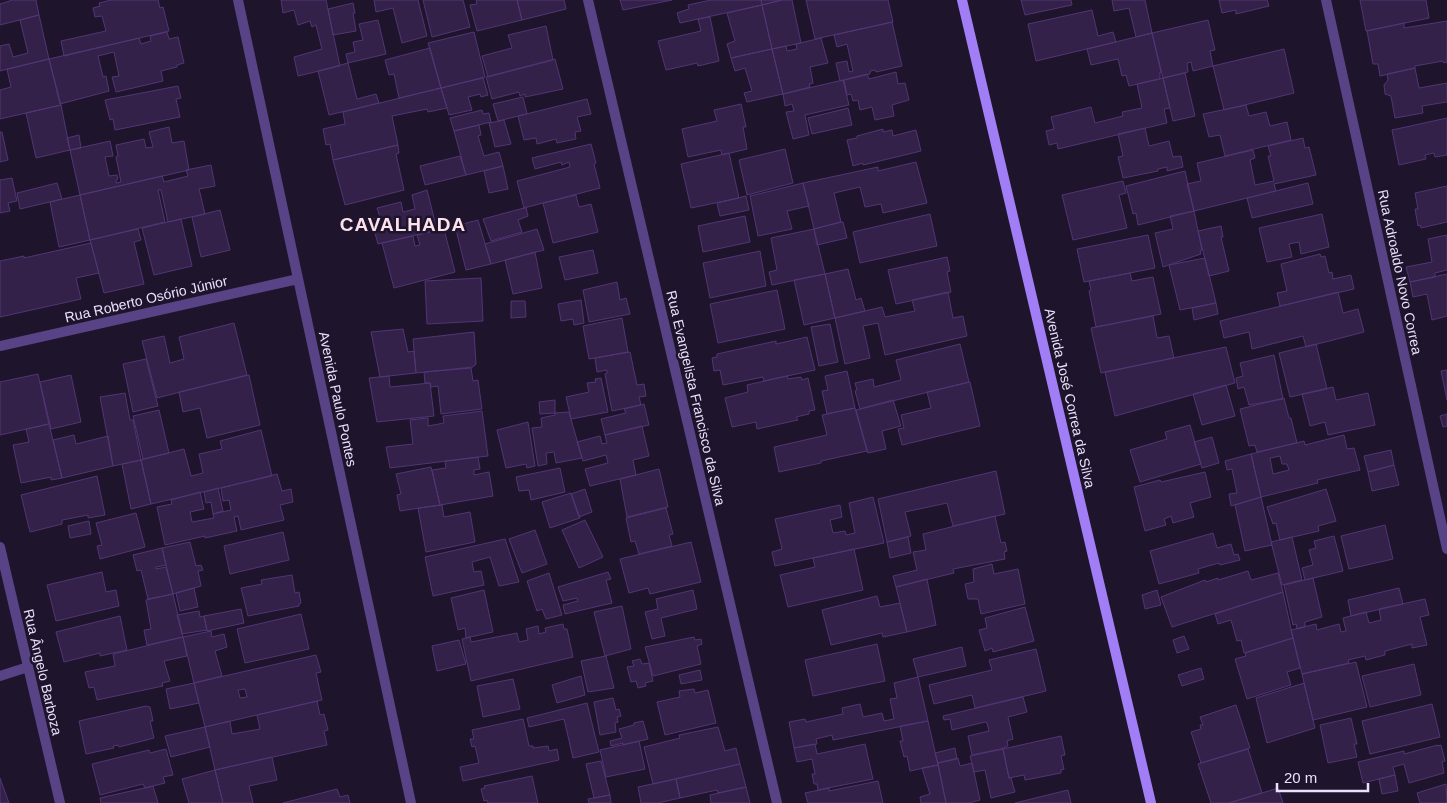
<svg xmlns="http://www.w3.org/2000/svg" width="1447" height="803" font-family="Helvetica,sans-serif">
  <rect width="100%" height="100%" fill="#1e142b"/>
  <path fill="#34214a" stroke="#523574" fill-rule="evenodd" d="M10,0H36L39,15L0,25V4L10,1Z
    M111,0H158L160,8L163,7L169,31L64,56L61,41L106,31L102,16L95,17L93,8L100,6L99,3Z
    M281,0H326L340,66L298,76L294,57L322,49L316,25L312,27L310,21L298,25L294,10L283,13Z
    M374,0H418L427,36L402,43L393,8L376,12Z
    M423,0H463L470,27L432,37Z
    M476,0H517L522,20L477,31L470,5L477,4Z
    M517,0H564L566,9L522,20Z
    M620,0H672L623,10Z
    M711,0H761L762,5L680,23L677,13L689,9L688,5Z
    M761,0H782L762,5Z
    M782,0H792L801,43L772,49L762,5Z
    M806,0H888L893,22L815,39Z
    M1021,0H1071L1072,5L1025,15Z
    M1112,0H1145L1152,33L1136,37L1129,8L1114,11Z
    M1219,0H1267L1269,6L1236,14V10L1222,13Z
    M1360,0H1426L1429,18L1366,31Z
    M353,3L355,13H353L356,31L333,35L328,9Z
    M762,5L772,49L731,58L727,44L735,41L727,13Z
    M1092,10L1098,36L1113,32L1116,42L1036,61L1028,24Z
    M39,15L49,59L0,71V46L9,44L13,57L28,53L20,20Z
    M710,17L719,61L698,66L697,63L666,70L658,41L701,31L698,19Z
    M378,20L386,54L348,63L346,54L355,52L353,42L363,40L359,24Z
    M1208,20L1215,50L1210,51L1213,66L1193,71L1191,62L1187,63L1188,72L1163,78L1152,33Z
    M1447,21V62L1444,63L1443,61L1415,66V68L1380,76L1378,64H1373L1367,31L1404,23V28Z
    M892,22L902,66L876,72L875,70L870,71V74L840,81L836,63L847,61L849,72L853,71L847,44L837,47L834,35Z
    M546,26L553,60L488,77L482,56L512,48L508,35Z
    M167,32L169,39L178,37L184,63L177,65V67L161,71L163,81L116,92L112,77L119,76L114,52L98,56L103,77L106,76L109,91L60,104L49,59L139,38L141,44L151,41L150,36Z
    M474,32L485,77L441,88L428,43Z
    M1152,33L1161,72H1160V79L1129,86L1126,75L1122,76L1118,59L1091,65L1087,49Z
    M821,38L828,63L810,67L813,83L809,84L810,87L783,94L772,49L786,46L787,51L797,49L796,44Z
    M430,48L441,88L399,98L394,74L389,75L385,60Z
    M772,49L783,94L747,102L744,93L752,91L745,68L735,71L731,58Z
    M1284,49L1294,93L1224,110L1213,66Z
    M49,59L61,105L0,119V90L11,87L7,69Z
    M555,59L563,89L525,97V94L520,96L519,92L492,99L486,77Z
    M348,63L357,99L376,94L379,103L329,115L318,71Z
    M1415,68L1419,88L1447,83V102L1422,106L1423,113L1395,118L1391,96L1385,94L1384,85L1388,80L1387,74Z
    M896,72L898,84L905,83L909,100L892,105L894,116L875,120L872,107L860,110L858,100L853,101L851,94L847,95L844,80L867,74L869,79Z
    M1185,73L1195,116L1173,121L1163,78Z
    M483,78L488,95L481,97L480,94L468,97L472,110L449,115L441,88Z
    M1163,78L1170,108L1164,109L1167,123L1058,149L1057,143L1049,145L1046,131L1054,129L1051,117L1091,107L1095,123L1123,116L1122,112L1142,108L1137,84Z
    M843,80L849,105L805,115L809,135L793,139L786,112L794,111L792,104L785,106L783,94Z
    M178,86L181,98L176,99L180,117L115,130L113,119L110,120L105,100Z
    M441,88L447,108L428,112L427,109L392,116L398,145L333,160L330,144L326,145L323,129L345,124L343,112Z
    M523,97L527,114L498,121L493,104Z
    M587,99L591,114L577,117L581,131L575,132L576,139L557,143L556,139L537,144L536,138L524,140L518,116Z
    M741,104L746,127H743L747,149L722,155L721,150L688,157L682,129L717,121L714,110Z
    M61,105L70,150L36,158L26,113Z
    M1246,105L1249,116L1266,112L1270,126L1287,122L1291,140L1225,156L1220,135L1209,137L1203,114Z
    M848,108L852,125L812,134L808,118Z
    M482,110L483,114L489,113L491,122L454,131L450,118Z
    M1447,118V155L1435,157L1434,153L1425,155L1426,159L1399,165L1392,130Z
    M504,120L511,144L495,147L489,123Z
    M479,125L481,135L478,136L484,156L499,152L503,166L466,175L454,131Z
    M169,127L172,143L184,141L189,170L80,195L70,150L110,141L113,156L105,157L109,176L117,175L118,179L116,180V183L121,182L116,157L118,156L116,145L144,139L146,148L153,147L149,132Z
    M1145,128L1149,146L1169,141L1173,157L1181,156L1183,167L1167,171V167L1158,169V171L1123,178L1118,157L1123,156L1118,134Z
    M883,129V132L892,130L893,136L916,130L921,151L863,165V163L853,166L847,140L857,138V136Z
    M0,132H2L8,160L0,162Z
    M79,135L81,148L70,150L67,138Z
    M1303,138L1305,148L1309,147L1316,175L1274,184L1276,191L1194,211L1187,184L1201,181L1197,163L1253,150L1255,158L1250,160L1255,185L1274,181L1268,156H1271L1268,146Z
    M591,144L596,163L594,164L600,188L524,208L517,181L570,167L569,162L562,165L561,162L535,169L532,158Z
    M398,145L399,153L396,154L404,190L345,205L333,160Z
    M785,149L793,183L747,195L739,160Z
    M729,153L739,198L691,208L681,164Z
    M460,156L466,175L425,185L420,166Z
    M916,162L927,203L883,213L881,204L865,207L860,187L834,193L841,222L814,229L803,183L878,167V171Z
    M211,165L215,186L199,189L205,214L168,222L161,190H158L165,222L90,240L80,195L162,176L164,182L188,176L186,170Z
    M503,166L508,189L489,193L484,171Z
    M1185,171L1194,211L1138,225L1136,213L1133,214L1126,186Z
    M12,178L17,201L8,203L10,211L0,213V180Z
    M1123,181L1126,193L1119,195L1127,228L1073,240L1062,195Z
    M57,183L62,199L20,209L17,193Z
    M803,183L809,206L787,211L792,229L758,236L750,196Z
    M1308,183L1313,204L1252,218L1247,198Z
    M1447,186V222L1421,228L1420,225L1418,226L1415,209H1418L1415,193Z
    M427,190L437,230L378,244L371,219L380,217L377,208L401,202L403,212L415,209L412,195Z
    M80,195L90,240L59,247L50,202Z
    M576,195L579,207L591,204L598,232L553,243L543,203Z
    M746,196L749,210L720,216L717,203Z
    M524,208H526L528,216L518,220L522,232L491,241L483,219Z
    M220,210L230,250L201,257L192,217Z
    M1194,211L1202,250L1200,251L1201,254L1163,267L1155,233L1173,229L1170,216Z
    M930,214L937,246L860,263L853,232Z
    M1322,214L1329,247L1301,254L1299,242L1289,244L1292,257L1267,262L1259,228Z
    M745,216L750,242L703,252L698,226Z
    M181,219L192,266L154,275L142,228Z
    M478,220L491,264L466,270L455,226Z
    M841,222H843L847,238L817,245L814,229Z
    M1221,226L1223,237H1221L1229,271L1209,276L1198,231Z
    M138,229L141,240L134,242L144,284L104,293L90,240Z
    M444,229L455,272L394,288L382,243L413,236L415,246L420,245L417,235Z
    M537,229L544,250L491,264L485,244Z
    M814,229L825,274L772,285L769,272L777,270L771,238Z
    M1148,235L1155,268L1084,282L1077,249Z
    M1447,235V270L1435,273V277L1410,282L1406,267L1432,262L1428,239Z
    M91,243L99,273L76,278L81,299L0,317V261L24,256V258Z
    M593,250L598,273L565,280L559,257Z
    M760,251L766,286L710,298L703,263Z
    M535,252L542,288L513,294L505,260Z
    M1320,254L1321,257L1325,256L1329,273L1332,272L1333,279L1351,275L1354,289L1280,306L1277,293L1287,291L1281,264Z
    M947,257L950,271L947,272L951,292L896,304L888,270Z
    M1205,258L1216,303L1180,310L1169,265Z
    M848,269L856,300L861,298L865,311L835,318L825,274Z
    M1130,273L1132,281L1153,277L1161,314L1096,327L1089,291L1091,290L1089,281Z
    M825,274L835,318L804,325L794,280Z
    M1447,274V316L1432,320L1427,294L1413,297L1410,282Z
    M481,278L483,321L427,324L425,281Z
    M617,282L620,300L626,298L630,314L589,322L583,290Z
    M777,290L785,329L718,343L710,304Z
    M948,292L953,318L963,316L967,336L885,355L878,323L863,326L870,358L845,364L835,318L882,307L885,317L915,311L912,300Z
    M1338,292L1343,313L1358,309L1364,332L1306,347L1303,336L1252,349L1249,332L1224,338L1220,321Z
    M581,300L584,323L574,325L573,319L561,321L558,304Z
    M511,301H525L526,317L511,318Z
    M1216,303L1218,314L1194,320L1192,308Z
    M1153,316L1157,338L1169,336L1174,358L1101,373L1091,328Z
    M622,318L628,352L589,359L583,326Z
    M234,323L247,375L157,398L142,341L164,336L170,363L184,359L179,337Z
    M830,324L838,362L819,366L811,327Z
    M403,329L408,352L414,351L416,373L380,377L371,332Z
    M474,332L476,364L473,367L416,373L413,339Z
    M807,337L815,370L764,381L763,377L723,385L720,370L714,371L712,358L717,357V354L776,341V344Z
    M960,344L969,382L860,409L855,391L857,390L855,383L873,379L874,387L901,380L896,360Z
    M1316,344L1327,389L1290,397L1279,353Z
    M1226,347L1235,383L1115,416L1105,372Z
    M630,352L637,385L644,384L646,396L639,397L641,405L612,411L605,374L607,373V370L597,372L595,358Z
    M1274,355L1283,399L1249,405L1244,387L1238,389L1236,378L1243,376L1240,363Z
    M146,359L158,406L133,412L123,364Z
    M471,368L473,381L478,380L482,409L441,414L438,386L431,387L430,383H425L424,372Z
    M1447,370V400L1441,371Z
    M847,371L855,408L827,414L822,391L828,390L825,376Z
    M38,374L49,424L0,435V382Z
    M71,375L81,422L51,429L40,382Z
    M249,375L260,425L207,438L200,408L183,412L179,392Z
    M389,376L390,387L430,383L434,416L377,422L369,378Z
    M787,376L788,379L801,377L802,380L808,378L815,410L809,411V414L796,417L798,420L757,429L756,422L732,427L725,398L748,392L747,385Z
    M601,378L608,412L571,419L566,397L589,392L587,383L596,382L595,379Z
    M970,382L980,426L902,445L898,429L904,428L901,415L931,408L927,392Z
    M1226,385L1235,416L1202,425L1193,394Z
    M1333,387L1336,400L1368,393L1375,425L1328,435L1325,422L1310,426L1302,394Z
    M125,393L130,420H133L141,460L113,466L100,397Z
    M1284,398L1289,418H1291L1297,443L1257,452L1255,445L1249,446L1240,409Z
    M555,400V413L540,414L539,402Z
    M893,400L901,426L882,431L886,449L868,453L856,410Z
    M644,404L649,425L605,435L601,419L626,413L624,409Z
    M855,408L867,451L821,461V463L779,472L774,447L827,435L822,415Z
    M159,410L169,453L143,459L133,416Z
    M482,411L488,456L390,468L386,447L413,444L410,420L428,418V426L444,423L443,416Z
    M569,412L582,458L556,463L554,452L546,453L547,464L538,466L532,428L542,427L541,418L555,415V413Z
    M1447,414V426L1443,427L1440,416Z
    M528,422L535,466L527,468L526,464L506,468L497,430Z
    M49,424L62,478L51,480V477L21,483L13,445L29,442L26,429Z
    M1190,425L1201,464L1140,482L1130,450L1167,439L1165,432Z
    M642,426L649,456L633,460L636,475L590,486L585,469L608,463L606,455L583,461L577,442L600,436L602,444L607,443L605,435Z
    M261,430L272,476L151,504L141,460L184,449L191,476L203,473L199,454L222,449L220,441Z
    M74,435L76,444L108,436L113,466L62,478L53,440Z
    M1344,435L1347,449L1354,448L1360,470L1317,480L1318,483L1261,497L1251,454L1304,441L1305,445ZM1280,456L1282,464H1287L1289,470L1273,474L1270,458Z
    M1212,437L1219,463L1202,468L1194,442Z
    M1391,450L1394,465L1368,472L1364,456Z
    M1251,454L1261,497L1231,506L1229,494L1237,493L1232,469L1227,470L1225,461Z
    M478,457L480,469L474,470V475L489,472L493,496L440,505L432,470L446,468L445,461Z
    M141,460L151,504L131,509L122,464Z
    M1394,465L1399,485L1372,491L1368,472Z
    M431,467L440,505L400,511L397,495L401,494L396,474Z
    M560,468L565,492L531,500L529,490L519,491L516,477Z
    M659,469L668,507L627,517L620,479Z
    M996,471L1005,514L953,526L947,503L905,512L911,536L887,542L878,499Z
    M1205,472L1211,497L1190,503L1194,517L1173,523L1171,516L1164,519L1166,525L1145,531L1134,487L1160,480L1161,482Z
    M277,474L282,491L291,489L293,502L280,505L284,520L241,530L238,516L234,517L237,531L205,538V536L165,545L157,507L172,504L171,500L200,492L204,509L190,512L192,522L214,518L213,514L231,510L229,500L223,501L221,488Z
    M97,476L105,515L88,518V515L62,520V524L30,532L21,495Z
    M218,488L223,511L213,514L211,502L206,503L204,492Z
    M585,489L592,512L579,517L571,494Z
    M1326,489L1336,521L1318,526L1319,531L1280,540L1276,523L1273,524L1267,507Z
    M571,493L580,518L550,528L542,502Z
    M873,497L884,543L775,566L772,552L782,549L775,519L840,505L842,517L830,520L833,533L845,531L846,535L855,533L849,503Z
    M1261,497L1272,545L1245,551L1235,505Z
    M442,505L444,517L470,512L475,542L426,552L418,508Z
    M666,508L673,534L669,535L672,546L639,554L635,541L631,542L626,518Z
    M136,513L145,547L100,559L97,546L102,545L96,523Z
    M995,516L1001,543L1005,542L1007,551L1004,552L1005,559L953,569L954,573L896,587L893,576L917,570L913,552L926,550L923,534Z
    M585,520L603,557L579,568L562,530Z
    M89,521L91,534L70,538L68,526Z
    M1385,525L1393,559L1349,569L1341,536Z
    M535,530L547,564L522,573L509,539Z
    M283,532L289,560L230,574L224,546Z
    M1213,533L1217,548L1231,544L1234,555L1238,554L1240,560L1220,565L1219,563L1198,569L1199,573L1159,584L1150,551Z
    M1334,536L1343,571L1305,580L1302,568L1313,565L1309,550L1316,548L1314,541Z
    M908,537L911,553L890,558L887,542Z
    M1292,537L1302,580L1282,585L1271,542Z
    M505,539L519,582L499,586L490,557L472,562L474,572L481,571L484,585L433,596L425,557Z
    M190,542L196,566L201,565L203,570L198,571L201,586L173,594L162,548Z
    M691,542L701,582L650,594L648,588L629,593L620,559Z
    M162,548L166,565L156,567V569L166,567L173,594L148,599L141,570L137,571L133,555Z
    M854,549L863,590L788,607L780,575L815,567L813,558Z
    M992,564L994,574L1018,569L1025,604L981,614L978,599H968L965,584L974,582L973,569Z
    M1248,571L1251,580L1278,573L1283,592L1172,627L1161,597L1205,580L1206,582L1218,578V580Z
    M102,572L106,592L116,590L119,606L56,621L47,585Z
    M608,572L611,579L606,580L612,603L565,614L563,605L578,601L577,598L563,601L558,587Z
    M549,573L562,615L546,619L542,609L537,611L527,581Z
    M292,575L295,593L299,592L301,603L299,604V606L248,616L241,588L262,584L261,580Z
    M1313,578L1322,617L1305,622V627L1297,629L1296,624L1293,625L1284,585Z
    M927,579L936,625L907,632L896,587Z
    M194,588L198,607L180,611L176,593Z
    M1399,588L1403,604L1351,616L1348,600Z
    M484,590L493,632L466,638L465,628L458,630L451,598Z
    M693,590L697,609L661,618L665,636L652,639L645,612L658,609L656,599Z
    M1157,590L1161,605L1145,609L1142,595Z
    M1283,592L1293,638L1244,653L1241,640L1237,641L1231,620L1218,624L1215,614Z
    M173,594L183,637L147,645L144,630L151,629L146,600Z
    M877,596L880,607L900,603L907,632L883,637L882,633L831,645L822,610Z
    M1425,599L1429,615L1420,617L1427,645L1412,648V644L1385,651V655L1366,660L1365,656L1348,660L1349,663L1302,674L1291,630L1316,624L1317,630L1339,624L1341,632L1346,631L1343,618L1366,612L1369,623L1381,620L1379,609Z
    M622,606L631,649L605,656L594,612Z
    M1025,607L1034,641L993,652L992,648L985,651L979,630L987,628L985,618Z
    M241,609L244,623L207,631L204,616Z
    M199,611L200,617L204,616L207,630L182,634L177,615Z
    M301,614L309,649L245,663L237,629Z
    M120,616L127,650L100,656V653L64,662L56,632Z
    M563,624L564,629H567L573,657L471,681L462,639L470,637L471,642L517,633L519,642L528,640L526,629L538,626L539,634L546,632L545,628Z
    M211,631L212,637L224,634L227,647L215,651L222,676L194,683L183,637Z
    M1184,636L1189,649L1177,653L1173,640Z
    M183,637L187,656L164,661L170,681L162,683L163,686L97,700L94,687L89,688L85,672L115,666L113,654Z
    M694,637L695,640L701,639L702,644L697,646L701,664L653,676L645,647Z
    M1293,638L1300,668L1287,672L1291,685L1247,699L1235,659L1246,656L1245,653Z
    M459,640L466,664L437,671L432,646Z
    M877,644L885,681L813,696L805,660Z
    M962,647L966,666L918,677L913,659Z
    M1036,649L1046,691L975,708L972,695L934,704L929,685L992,670L989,660Z
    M316,655L321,672L316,673L322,700L205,727L194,683ZM245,689L247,697L240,698L238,690Z
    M606,656L614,688L588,692L581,661Z
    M640,659L642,664L649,663L653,681L645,683L646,686L638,688L636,681L631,682L627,667L634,666L632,661Z
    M1356,662L1367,707L1313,720L1302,674Z
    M1414,664L1421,695L1370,707L1362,676Z
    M1201,668L1204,679L1182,686L1178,675Z
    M700,670L702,680L681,684L679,675Z
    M581,676L585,695L557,703L552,685Z
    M918,677L928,721L833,740L832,735L816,739L817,744L794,748L789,722L805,719L806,722L843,714L842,708L860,704L863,717L882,713L884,721L894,719L890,699L897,698L894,683Z
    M513,679L520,709L483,717L477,686Z
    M194,683L199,703L170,709L166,689Z
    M1304,683L1315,728L1267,743L1256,698Z
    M694,689L695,693L708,690L716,723L665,735L657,702L680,697L679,691Z
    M1023,697L1027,712L1008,717L1013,739L1007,741L1008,746L1001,749L972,755L968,736L989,731L987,723L985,722L952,730L950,719L944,720L943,716Z
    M613,698L616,710L619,709L621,716L617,717L618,722L615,723L616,732L600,735L594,702Z
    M317,701L320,715L324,714L328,730L324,731L327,745L215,770L205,727L230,721L232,734L260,729L257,715Z
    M587,703L599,752L573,758L564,719L529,727L527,718Z
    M1432,704L1440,737L1370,754L1362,721Z
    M1236,705L1250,748L1201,763L1191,732L1201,729L1200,725H1203L1200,717Z
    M146,706L150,707L153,721H150L154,738L119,747L118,745L113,746L114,748L86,754L79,721Z
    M1351,718L1357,744H1354L1357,757L1328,763L1320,725Z
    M523,719L529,746H533V748L548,746L549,751L557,749L559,760L463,781L460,767L479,763L475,746L472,747L470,739H474L472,730Z
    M643,721L648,739L623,745V743L611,746L610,741L622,738L619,729L634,725V723Z
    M928,721L938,765L910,771L907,756L904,757L900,741H903L900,726Z
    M205,727L210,747L171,757L165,736Z
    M718,727L725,751L736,748L740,764L653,784L644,747L680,738L679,735Z
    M1061,736L1065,755L1061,756L1064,769L1061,770V773L1025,780L1024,775L1009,778L1003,749Z
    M639,741L645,769L606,777L600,750Z
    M815,744L817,754L865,744L873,779L818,790L817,784H814L812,774H815L812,759L797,762L794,748Z
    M1438,745V746L1441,745L1445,761L1442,762L1444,773L1409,783L1404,764L1393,767L1395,775L1363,783L1358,762L1404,751V754Z
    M955,748L957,759L938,763L935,753Z
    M166,749L173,775L163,777L165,783L145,788L143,784L100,795L92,764L149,750L150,753Z
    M1003,749L1009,778H1011L1015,792L991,798L985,770L974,772L970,756Z
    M1248,749L1262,793L1229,803H1211L1198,764Z
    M272,757L277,780L249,786L253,803H223L215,770Z
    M958,758L960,766L972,763L980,800L969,803H946L938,763Z
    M601,761L610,795L594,798L586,764Z
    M740,764L746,787L718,793L717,790L680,798L676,779Z
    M938,765L946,803H921L920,797L930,794L922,768Z
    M215,770L223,803H189L182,779Z
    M1395,775L1398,791L1382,794L1379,779Z
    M532,776L538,803H488L487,800L484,801L481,789L485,788L484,786Z
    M0,778L9,803H0Z
    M676,779L680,798L658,803H641L638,787Z
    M878,781L883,803H808L805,793L829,788V791Z
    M1446,784L1447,803H1420L1417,793Z
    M153,786L158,803H101L100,798Z
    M746,787L750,803H711L710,795Z
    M1278,788L1283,803H1229L1262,793Z
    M337,789L340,797L348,795L350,803H283Z
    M1068,790L1071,803H1015Z
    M610,795L611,803H589L588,799Z"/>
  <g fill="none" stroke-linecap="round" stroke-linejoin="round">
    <path stroke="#574386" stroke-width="10" d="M0,676L28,667"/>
    <path stroke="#574386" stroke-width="10" d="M238,0L411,803
      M588,0L777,803
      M1326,0L1447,549
      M0,346L298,279
      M0,547L60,803"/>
    <path stroke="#a17ef5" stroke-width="10" d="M962,0L1151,803"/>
  </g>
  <g text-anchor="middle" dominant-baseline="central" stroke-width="5" stroke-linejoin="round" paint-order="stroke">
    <g font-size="14" fill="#ebe0fd" stroke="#1e142b">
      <text transform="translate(1400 272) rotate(78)">Rua Adroaldo Novo Correa</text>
      <text transform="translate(146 299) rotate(-13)">Rua Roberto Osório Júnior</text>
      <text transform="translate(696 398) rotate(77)">Rua Evangelista Francisco da Silva</text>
      <text transform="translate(1070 398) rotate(77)">Avenida José Correa da Silva</text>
      <text transform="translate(338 399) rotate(78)">Avenida Paulo Pontes</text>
      <text transform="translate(43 672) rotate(77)">Rua Ângelo Barboza</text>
    </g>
    <g font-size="19" font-weight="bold" letter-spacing="1" fill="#fde2ec" stroke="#1e142b">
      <text x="403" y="224">CAVALHADA</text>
    </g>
  </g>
  <path d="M1277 783v8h91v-8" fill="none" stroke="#ebe0fd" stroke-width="2.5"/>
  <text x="1284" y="783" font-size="15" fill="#ebe0fd" stroke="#1e142b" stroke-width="4" paint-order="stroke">20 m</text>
</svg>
